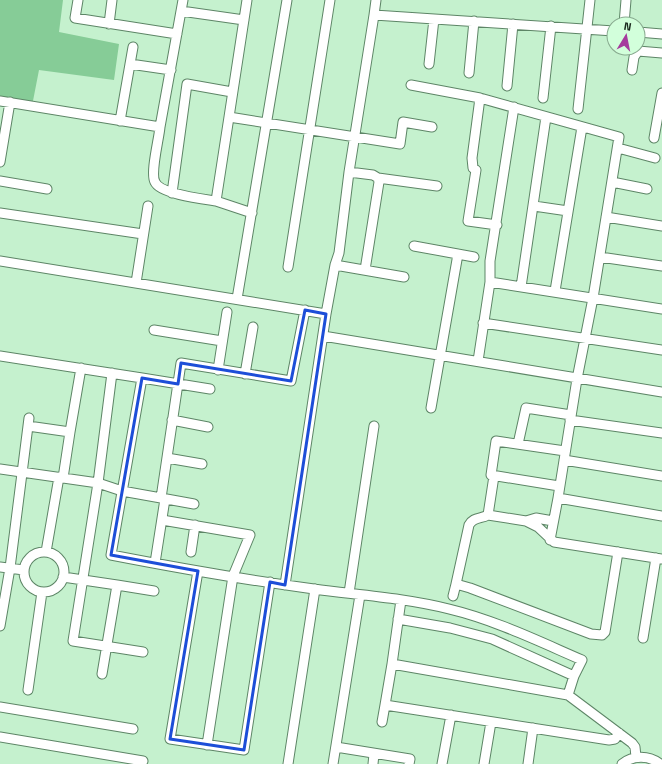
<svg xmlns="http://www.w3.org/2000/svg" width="662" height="764" font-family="'Titillium Web',sans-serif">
  <rect width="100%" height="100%" fill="#c5f1ce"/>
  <path fill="#86cc97" d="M0,0H63L59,32L119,44L114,80L39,70L32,106L0,101Z"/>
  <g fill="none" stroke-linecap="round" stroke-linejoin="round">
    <defs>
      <path id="street" d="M78,0L75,18L177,34
        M247,0L229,117L400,144L403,122L432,127
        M376,0L374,15L614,31
        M181,11L244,20
        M109,24L112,0
        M624,24L626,0
        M638,32L662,34
        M130,64L171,70
        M429,64L434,19
        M632,70L634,57L638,51L662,53
        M469,73L474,21
        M411,85L480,98L619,137L593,298L577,379L558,498L662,516
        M507,86L513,24
        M480,98L472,158L473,168L476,170L468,221L497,225
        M543,98L551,26
        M0,101L160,127L183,0
        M578,109L590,0
        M229,117L216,201L252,213
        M120,121L133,47
        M160,127C159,139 150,173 155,182C160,194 203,199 216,201
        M654,138L662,93
        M618,148L655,158
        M0,162L10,102
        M349,172L373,175L378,178L379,182L365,270
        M378,178L437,186
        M0,181L47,189
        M612,182L647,189
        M172,193L187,84L232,92
        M534,206L568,211
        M0,213L143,234
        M606,217L662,226
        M414,246L474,257
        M600,257L662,266
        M0,261L326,314L335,265L339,253L349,172L374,15
        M335,265L404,277
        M288,267L330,0
        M490,282L662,309
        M136,283L148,206
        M521,287L546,117
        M555,291L582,127
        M237,299L287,0
        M483,323L662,350
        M154,330L222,341
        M323,336C436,354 549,374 662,392
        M0,356L142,378
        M478,361L490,282V261L514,107
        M218,370L227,312
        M112,373L98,483L73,641L143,652
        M245,374L253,327
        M210,389L142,378L111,555C178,568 246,580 314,589C359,595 405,598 449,609C495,620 538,641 582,660L574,676L568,695
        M431,408L458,254
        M172,420L208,427
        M570,420L662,433
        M28,426L70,432L81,368
        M518,444L526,408L571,415
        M167,458L202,464
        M564,460L662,476
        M0,469L98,483L122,491L161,498L181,363L291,381L305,310
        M63,478L70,432
        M559,486L491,475L496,441L565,451
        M161,498L194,504
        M488,515L494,476
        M162,520L250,535L233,576L207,745
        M526,521L536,518L553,521
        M550,540L558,498
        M46,552L59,477
        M191,552L195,525
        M24 572a20 20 0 1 1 40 0a20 20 0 1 1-40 0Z
        M155,563L165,499
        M0,567L24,570
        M198,571L170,739L244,750L270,582
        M63,577L117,585L102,674
        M456,584L469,525C473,517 481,519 488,515L526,521L538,527L554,542L662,559
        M117,585L154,591
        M285,585L326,314
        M349,593L374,426
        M453,596L456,584L470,588L591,634L602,635L605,632L618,552
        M401,600L392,664L568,695L632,743L635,747L636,757
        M398,619L450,628L492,639L574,676
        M0,626L10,568L29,418
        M643,638L656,558
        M392,664L385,705L609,740L615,739L619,733
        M28,690L42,592
        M0,707L133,729
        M382,722L385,705
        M0,737L143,761
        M336,747L410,759L409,764
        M288,764L315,589
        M333,764L360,595
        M373,764L374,754
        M442,764L451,715
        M484,764L491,722
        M528,764L533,728
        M622,764C633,755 649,755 660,764"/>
    </defs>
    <use href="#street" stroke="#5d8566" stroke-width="11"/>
    <use href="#street" stroke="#fff" stroke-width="9"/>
  </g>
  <path fill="none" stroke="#1d4ed8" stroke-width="3" stroke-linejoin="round" d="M305,310L326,314L285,585L270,582L244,750L170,739L198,571L111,555L142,378L178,384L181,363L291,381Z"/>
  <g transform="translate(626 36) rotate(10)"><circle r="19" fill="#d2ffdb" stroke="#88aa8f"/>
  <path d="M0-3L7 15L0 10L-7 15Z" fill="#a53b9d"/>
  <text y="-6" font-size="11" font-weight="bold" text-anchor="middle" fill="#1a2a1e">N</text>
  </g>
</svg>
